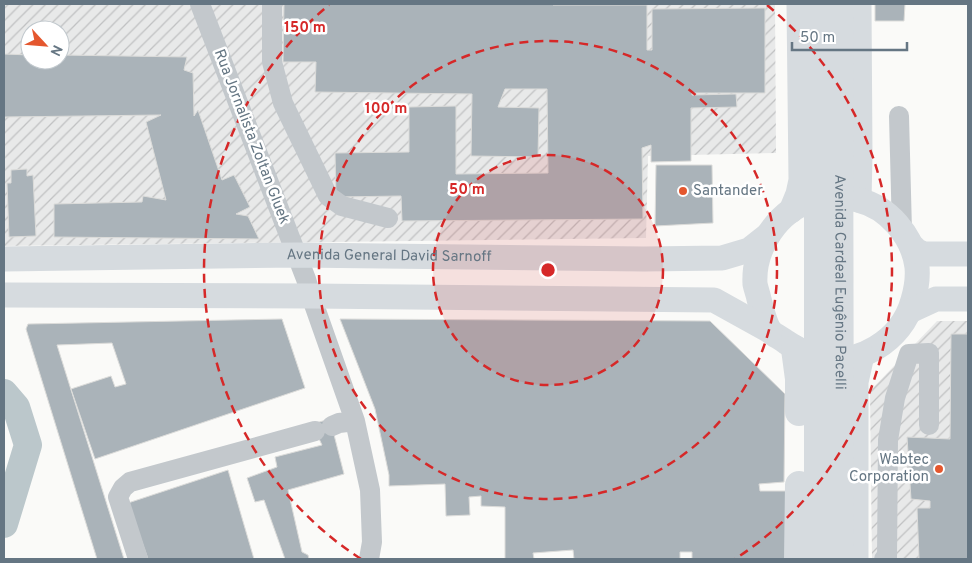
<svg xmlns="http://www.w3.org/2000/svg" width="972" height="563" font-family="Overpass,sans-serif">
  <defs>
    <pattern id="industrial-furrows" width="10" height="10" patternUnits="userSpaceOnUse" patternTransform="scale(1.25)"><rect width="10" height="10" fill="#e8e9e9"/><path d="M-1 1l2-2M0 10L10 0M9 11l2-2" fill="none" stroke="#c0c1c2"/></pattern>
  </defs>
  <rect width="100%" height="100%" fill="#fafaf8"/>
  <path fill="url(#industrial-furrows)" fill-rule="evenodd" d="M4,4H775L776,153L648,156L646,238L4,246ZM30,30H60V60H30Z
    M937,321H968V559H872L870,391Z"/>
  <g fill="none" stroke-linecap="round" stroke-linejoin="round">
    <path stroke="#bbc7cb" stroke-width="28" d="M4,393L16,407L28,445L4,524"/>
  </g>
  <path fill="#aab3b9" stroke="#dcdcda" d="M284,4H553V5H647V50H652V9L765,8V93H692V95L736,94L737,107L691,108V161L651,162V145L642,148L643,219L402,221L401,196L336,197L335,153L409,152V107L456,106V174L548,173L547,89H505L498,107L539,108L538,157L471,156L472,94L315,92L316,62H283Z
    M875,4H905L904,21H875Z
    M4,54L30,55V60H60V55L187,57L184,70L193,73L194,116L198,110L222,180L234,175L250,207L236,214L248,216L259,239L54,237V204L142,202L143,196L166,200L146,122L161,115L4,117Z
    M656,165H712L713,223L655,226Z
    M27,169V176L33,175L36,236L9,237L7,183H11V170Z
    M282,319L305,388L95,459L71,389L111,376L115,387L126,384L112,343L57,345L124,559H97L26,329L28,324Z
    M340,319L710,321L785,394L784,482L759,484L760,491H791L787,559H692V552H680V559H574L573,550L533,553L534,559H505V507L481,506V496L469,497L470,515L446,516L445,484L389,486V475L375,409Z
    M951,334H968V559H919L917,508H930V501L911,499L907,437L950,439Z
    M330,419L344,474L288,490L302,552L308,555L309,559H285L264,500L255,502L247,478L277,467L275,457L322,445L312,424Z
    M228,470L254,559H148L128,503Z"/>
  <g fill="none" stroke-linecap="round" stroke-linejoin="round">
    <path stroke="#c3c8cc" stroke-width="20" d="M200,4L306,279L311,296L355,421L370,490L372,542L369,559
      M272,4V62L283,103L328,196L342,206L388,218
      M899,116L902,231
      M332,426L339,423L355,421
      M138,559L118,497L123,488L130,482L315,431
      M884,559H887L888,440L895,398L909,354L929,353V425"/>
    <g stroke="#d6dbdf" stroke-width="25">
      <path d="M859,4L860,156L859,200"/>
      <path d="M836,196C843,197 851,198 858,200C888,207 913,236 917,267C918,278 916,290 913,300C902,341 857,368 816,357C805,354 795,348 786,342C781,338 774,335 770,331C765,324 761,307 759,299C758,294 756,289 755,284C753,248 778,210 813,200C820,198 828,198 836,196Z"/>
      <path d="M791,211L798,194L801,180L799,4"/>
      <path d="M911,245L917,251L924,254H968"/>
      <path id="s1" d="M4,259L297,255L644,259L722,258L749,250L768,235"/>
      <path d="M4,295L311,296L714,300L770,331"/>
      <path d="M910,311L936,299H968"/>
      <path d="M856,559V382L862,355"/>
    </g>
    <g stroke="#d6dbdf" stroke-width="28">
      <path id="s2" d="M839,4L840,559"/>
      <path d="M795,349L799,379V412"/>
      <path d="M798,559L799,485"/>
      <path d="M818,559V4"/>
    </g>
  </g>
  <circle cx="548" cy="270" r="115" fill="#d62828" fill-opacity=".12"/>
  <g fill="none" stroke="#d62828" stroke-width="2.5" stroke-dasharray="9 6">
    <circle cx="548" cy="270" r="115"/>
    <circle cx="548" cy="270" r="229"/>
    <path d="M361 559A344 344 0 0 1 329 5M767 5A344 344 0 0 1 735 559"/>
  </g>
  <g fill="#e4572e" stroke="#fff" stroke-width="2">
    <circle cx="683" cy="191" r="5"/>
    <circle cx="939" cy="469" r="5"/>
  </g>
  <g text-anchor="middle" dominant-baseline="central" stroke-width="5" stroke-linejoin="round" paint-order="stroke">
    <g font-size="15" fill="#657683" stroke="#fff">
      <text transform="translate(251 137) rotate(69)">Rua Jornalista Zoltan Gluek</text>
      <text stroke="none"><textPath href="#s1" startOffset="385">Avenida General David Sarnoff</textPath></text>
      <text stroke="none"><textPath href="#s2" startOffset="278">Avenida Cardeal Eugênio Pacelli</textPath></text>
    </g>
    <g font-size="15" fill="#657683" stroke="#fff" text-anchor="start">
      <text x="693" y="191">Santander</text>
      <text x="929" y="460" text-anchor="end">Wabtec<tspan x="929" dy="17">Corporation</tspan></text>
    </g>
  </g>
  <circle cx="548" cy="270" r="8" fill="#d62828" stroke="#fff" stroke-width="2.5"/>
  <g font-size="15" text-anchor="middle" font-weight="bold" fill="#d62828" stroke="#fff" stroke-width="5" stroke-linejoin="round" paint-order="stroke">
    <text x="305" y="32">150 m</text>
    <text x="386" y="113">100 m</text>
    <text x="467" y="194">50 m</text>
  </g>
  <rect width="972" height="563" fill="none" stroke="#657683" stroke-width="10"/>
  <g transform="translate(45 45) rotate(116)"><circle r="24" fill="#ffffff" stroke="#c1c8cd"/>
  <path d="M0-4L9 19L0 12L-9 19Z" fill="#e4572e"/>
  <text y="-8" font-size="14" font-weight="bold" text-anchor="middle" fill="#657683">N</text>
  </g>
  <path d="M792 42v8h115v-8" fill="none" stroke="#657683" stroke-width="2.5"/>
  <text x="800" y="42" font-size="15" fill="#657683" stroke="#ffffff" stroke-width="4" paint-order="stroke">50 m</text>
</svg>
